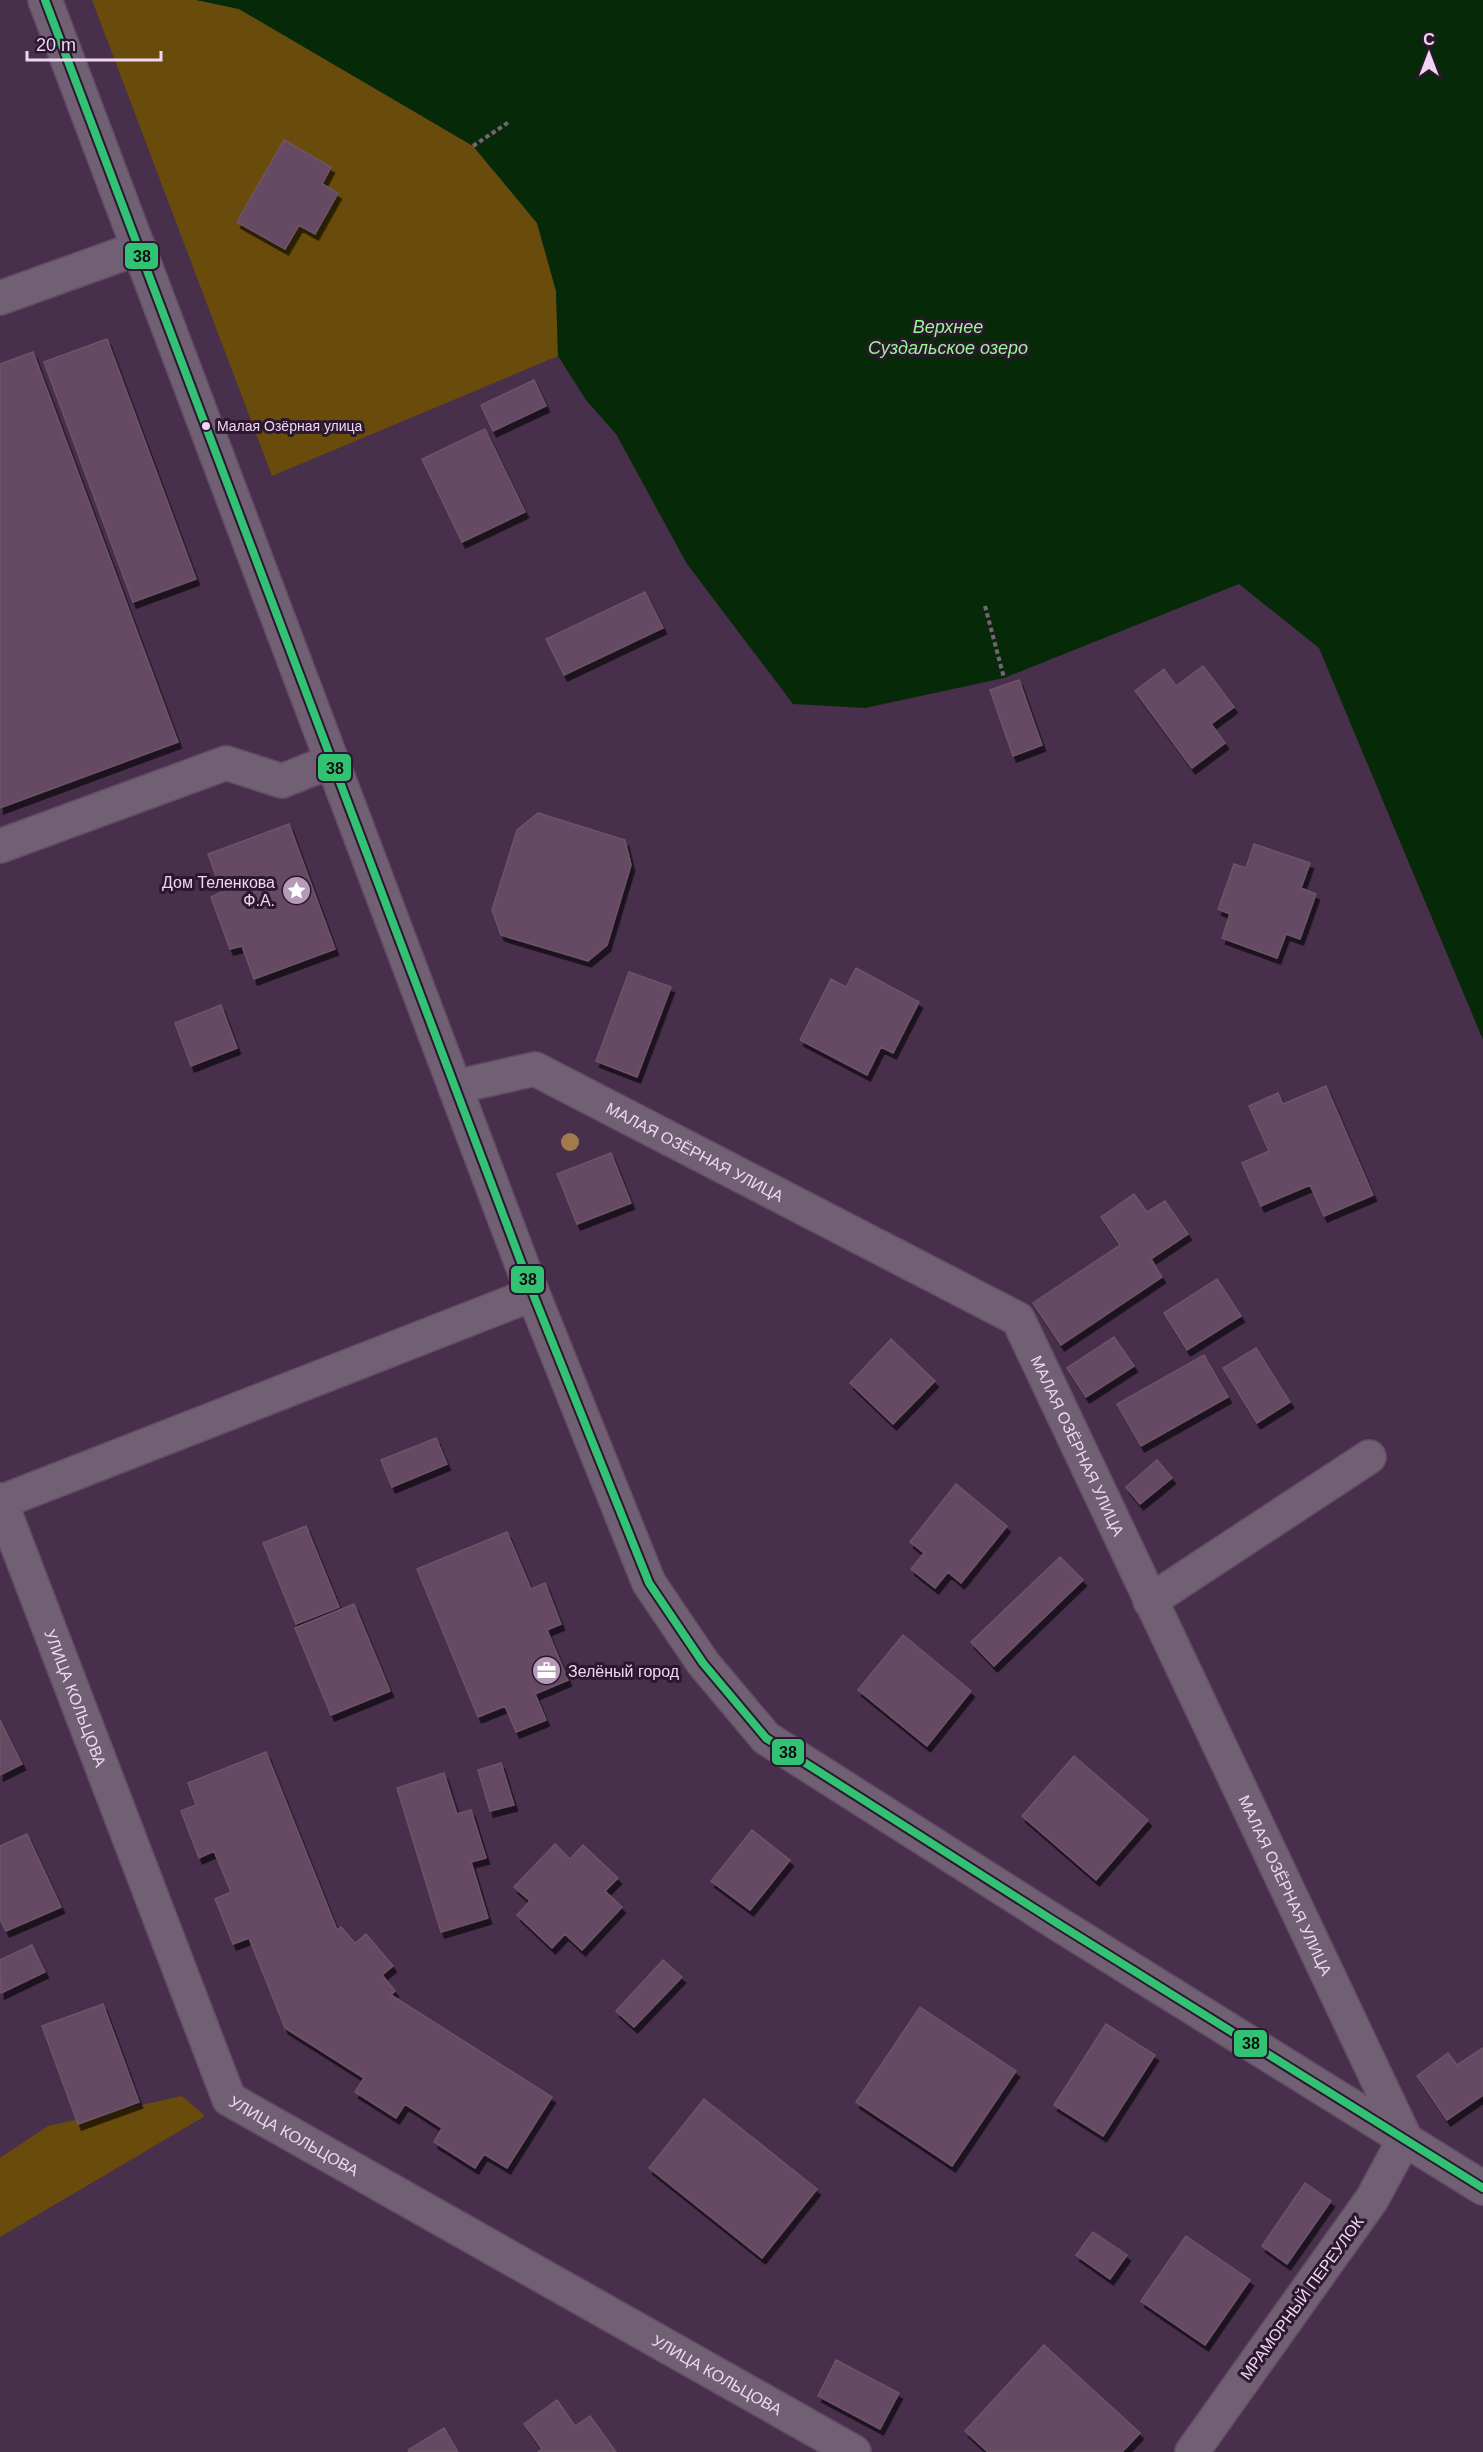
<svg xmlns="http://www.w3.org/2000/svg" width="1483" height="2452" font-family="Arial,sans-serif">
  <defs>
    <filter id="shadow"><feDropShadow dx="3.5" dy="6" stdDeviation="0" flood-color="#0009"/></filter>
  </defs>
  <rect width="100%" height="100%" fill="#482f4b"/>
  <path fill="#694c0b" d="M92,0H196L239,9L473,146L537,223L556,291L558,356L272,476Z
    M182,2096L205,2116L0,2237V2158L48,2126Z"/>
  <path fill="#062a08" d="M196,0H1483V1040L1319,648L1239,584L1004,678L865,708L793,704L687,564L616,434L586,400L558,356L556,291L537,223L473,146L239,9Z"/>
  <path fill="#664962" stroke="#6c5468" stroke-width="1.5" filter="url(#shadow)" d="M284,140L331,167L322,184L338,193L315,234L299,225L285,249L237,222Z
    M107,339L196,579L133,602L44,362Z
    M33,352L178,742L0,808V364Z
    M534,380L546,406L493,431L481,405Z
    M485,429L525,512L462,542L422,459Z
    M645,592L663,628L564,675L546,639Z
    M1203,666L1234,707L1211,724L1225,743L1192,768L1135,691L1164,669L1176,686Z
    M1019,680L1042,745L1013,756L990,690Z
    M538,813L625,840L631,865L607,945L588,961L501,935L492,910L517,830Z
    M289,824L335,949L254,979L242,946L230,949L211,897L222,892L208,854Z
    M1254,844L1310,863L1301,888L1316,894L1300,939L1286,934L1277,958L1222,938L1230,914L1218,909L1234,864L1246,868Z
    M856,968L919,1002L893,1053L881,1047L867,1075L800,1040L831,979L846,987Z
    M629,972L671,987L637,1077L596,1061Z
    M221,1005L237,1048L191,1066L175,1023Z
    M1326,1086L1373,1195L1324,1216L1310,1185L1261,1206L1242,1163L1269,1151L1249,1106L1278,1093L1283,1104Z
    M611,1153L631,1203L577,1224L557,1174Z
    M1134,1194L1147,1212L1165,1201L1188,1234L1151,1259L1162,1277L1061,1345L1033,1303L1120,1245L1101,1217Z
    M1217,1279L1241,1316L1187,1350L1164,1313Z
    M1114,1337L1134,1366L1086,1397L1067,1368Z
    M891,1339L935,1381L893,1424L850,1383Z
    M1256,1348L1290,1402L1257,1423L1223,1368Z
    M1204,1355L1228,1397L1141,1446L1117,1404Z
    M436,1438L447,1464L392,1487L381,1460Z
    M1157,1460L1172,1478L1140,1504L1126,1487Z
    M956,1484L1007,1526L961,1583L948,1572L935,1588L911,1569L924,1553L910,1542Z
    M306,1526L339,1607L296,1624L263,1543Z
    M507,1532L531,1589L545,1583L561,1624L547,1630L568,1680L535,1694L546,1720L516,1732L505,1706L478,1717L417,1569Z
    M1060,1557L1083,1580L994,1666L971,1642Z
    M354,1604L390,1691L331,1715L295,1628Z
    M903,1635L971,1691L927,1746L858,1690Z
    M0,1720L22,1764L0,1775Z
    M266,1752L337,1930L341,1927L355,1943L366,1934L393,1966L382,1975L395,1991L391,1995L552,2097L507,2168L484,2154L475,2168L434,2142L442,2128L405,2104L396,2118L355,2092L364,2078L285,2028L249,1938L233,1944L215,1899L231,1892L214,1851L199,1858L181,1811L196,1805L188,1783Z
    M1074,1756L1148,1820L1096,1880L1022,1816Z
    M501,1763L514,1805L490,1811L478,1770Z
    M444,1773L457,1814L471,1810L486,1858L471,1862L488,1918L441,1932L397,1788Z
    M752,1830L790,1860L750,1910L711,1881Z
    M27,1834L61,1907L6,1931L0,1919V1846Z
    M555,1844L570,1859L583,1845L618,1878L605,1891L622,1907L582,1950L565,1934L552,1948L517,1915L530,1901L514,1887Z
    M32,1945L45,1972L1,1993L0,1960Z
    M663,1960L682,1977L634,2027L616,2011Z
    M103,2004L139,2102L78,2124L42,2026Z
    M920,2007L1016,2071L952,2166L856,2102Z
    M1106,2024L1155,2055L1103,2136L1054,2105Z
    M1483,2048V2095L1447,2120L1417,2076L1448,2053L1457,2065Z
    M704,2099L817,2189L762,2258L649,2168Z
    M1305,2183L1331,2201L1287,2264L1262,2246Z
    M1093,2232L1127,2255L1110,2279L1076,2255Z
    M1186,2236L1250,2280L1205,2345L1141,2301Z
    M1044,2345L1140,2433L1122,2452H988L965,2431Z
    M836,2360L899,2393L880,2429L818,2396Z
    M557,2400L575,2426L590,2416L616,2452H538L542,2449L524,2424Z
    M444,2428L458,2452H409L408,2450Z"/>
  <g fill="none" stroke-linecap="round" stroke-linejoin="round">
    <defs>
      <g id="minor">
        <path d="M45,0L533,1294L649,1583L703,1663L766,1738L1060,1925L1483,2188"/>
        <path d="M0,298L139,248"/>
        <path d="M0,846L226,763L282,781L332,761"/>
        <path id="s1" d="M455,1087L535,1069L1018,1319L1405,2138L1372,2199L1192,2452"/>
        <path id="s2" d="M0,1500L229,2099L854,2452"/>
        <path d="M1,1502L533,1294"/>
        <path d="M1150,1601L1369,1457"/>
      </g>
    </defs>
    <use href="#minor" stroke="#634d66" stroke-width="36"/>
    <path stroke="#756477" stroke-width="4" stroke-dasharray="4.5 3" stroke-linecap="butt" d="M473,146L509,122
      M985,606L1004,678"/>
    <use href="#minor" stroke="#715f73" stroke-width="33"/>
    <defs>
      <path id="bus-1" d="M45,0L533,1294L649,1583L703,1663L766,1738L1060,1925L1483,2188"/>
    </defs>
    <use href="#bus-1" stroke="#2c182e" stroke-width="12"/>
    <use href="#bus-1" stroke="#32c273" stroke-width="8"/>
  </g>
  <circle fill="#a27b4d" cx="570" cy="1142" r="9"/>
  <defs>
    <symbol id="sight-disc" viewBox="-11 -11 22 22"><circle r="9.5" fill="#b69bb9" stroke="#2c182e"/><path d="M0-6L1.8-2.2L6-1.7L2.9 1.2L3.7 5.4L0 3.3L-3.7 5.4L-2.9 1.2L-6-1.7L-1.8-2.2Z" fill="#fff"/></symbol>
    <symbol id="office-disc" viewBox="-11 -11 22 22"><circle r="9.5" fill="#b69bb9" stroke="#2c182e"/><path d="M-6-3h4V-5.5h4V-3h4V5H-6ZM-1-4.5V-3h2v-1.5ZM-6 0V1H6V0Z" fill="#fff"/></symbol>
  </defs>
  <g fill-rule="evenodd">
    <use href="#sight-disc" x="280" y="874" width="33" height="33"/>
    <use href="#office-disc" x="530" y="1654" width="33" height="33"/>
  </g>
  <circle fill="#f1d5f4" stroke="#2c182e" stroke-width="2" cx="206" cy="426" r="5"/>
  <g text-anchor="middle" dominant-baseline="central" stroke-width="6" stroke-linejoin="round" paint-order="stroke">
    <g font-size="14" fill="#f1d5f4" stroke="#2c182e" text-anchor="start">
      <text x="217" y="426">Малая Озёрная улица</text>
    </g>
    <g font-size="16" fill="#f1d5f4" stroke="#2c182e" text-anchor="end">
      <text x="275" y="882">Дом Теленкова<tspan x="275" dy="18">Ф.А.</tspan></text>
      <text x="568" y="1671" text-anchor="start">Зелёный город</text>
    </g>
    <g font-size="16" fill="#f1d5f4" stroke="#2c182e">
      <text stroke="none"><textPath href="#s1" startOffset="262">МАЛАЯ ОЗЁРНАЯ УЛИЦА</textPath></text>
      <text stroke="none"><textPath href="#s1" startOffset="766">МАЛАЯ ОЗЁРНАЯ УЛИЦА</textPath></text>
      <text stroke="none"><textPath href="#s2" startOffset="212">УЛИЦА КОЛЬЦОВА</textPath></text>
      <text stroke="none"><textPath href="#s1" startOffset="1252">МАЛАЯ ОЗЁРНАЯ УЛИЦА</textPath></text>
      <text stroke="none"><textPath href="#s2" startOffset="716">УЛИЦА КОЛЬЦОВА</textPath></text>
      <text transform="translate(1302 2298) rotate(-54)">МРАМОРНЫЙ ПЕРЕУЛОК</text>
      <text stroke="none"><textPath href="#s2" startOffset="1202">УЛИЦА КОЛЬЦОВА</textPath></text>
    </g>
    <g font-size="18" font-style="italic" fill="#93f990" stroke="#2c182e">
      <text x="948" y="327">Верхнее<tspan x="948" dy="21">Суздальское озеро</tspan></text>
    </g>
  </g>
  <g stroke="#2c182e" stroke-width="2">
    <rect x="124" y="242" width="35" height="28" rx="6" fill="#32c273"/>
    <rect x="317" y="753" width="35" height="29" rx="6" fill="#32c273"/>
    <rect x="510" y="1265" width="35" height="29" rx="6" fill="#32c273"/>
    <rect x="771" y="1738" width="34" height="28" rx="6" fill="#32c273"/>
    <rect x="1233" y="2029" width="35" height="29" rx="6" fill="#32c273"/>
  </g>
  <g font-size="16" text-anchor="middle" font-weight="bold" fill="#111">
    <text x="142" y="262">38</text>
    <text x="335" y="774">38</text>
    <text x="528" y="1285">38</text>
    <text x="788" y="1758">38</text>
    <text x="1251" y="2049">38</text>
  </g>
  <g transform="translate(1429 54)" stroke="#2c182e" stroke-width="4.5" paint-order="stroke">
  <path d="M0-4.5L10 22L0 15L-10 22Z" fill="#f1d5f4"/>
  <text y="-9" font-size="16" font-weight="bold" text-anchor="middle" fill="#f1d5f4">С</text>
  </g>
  <path d="M27 51v9h134v-9" fill="none" stroke="#f1d5f4" stroke-width="3"/>
  <text x="36" y="51" font-size="18" fill="#f1d5f4" stroke="#2c182e" stroke-width="4.5" paint-order="stroke">20 m</text>
</svg>
